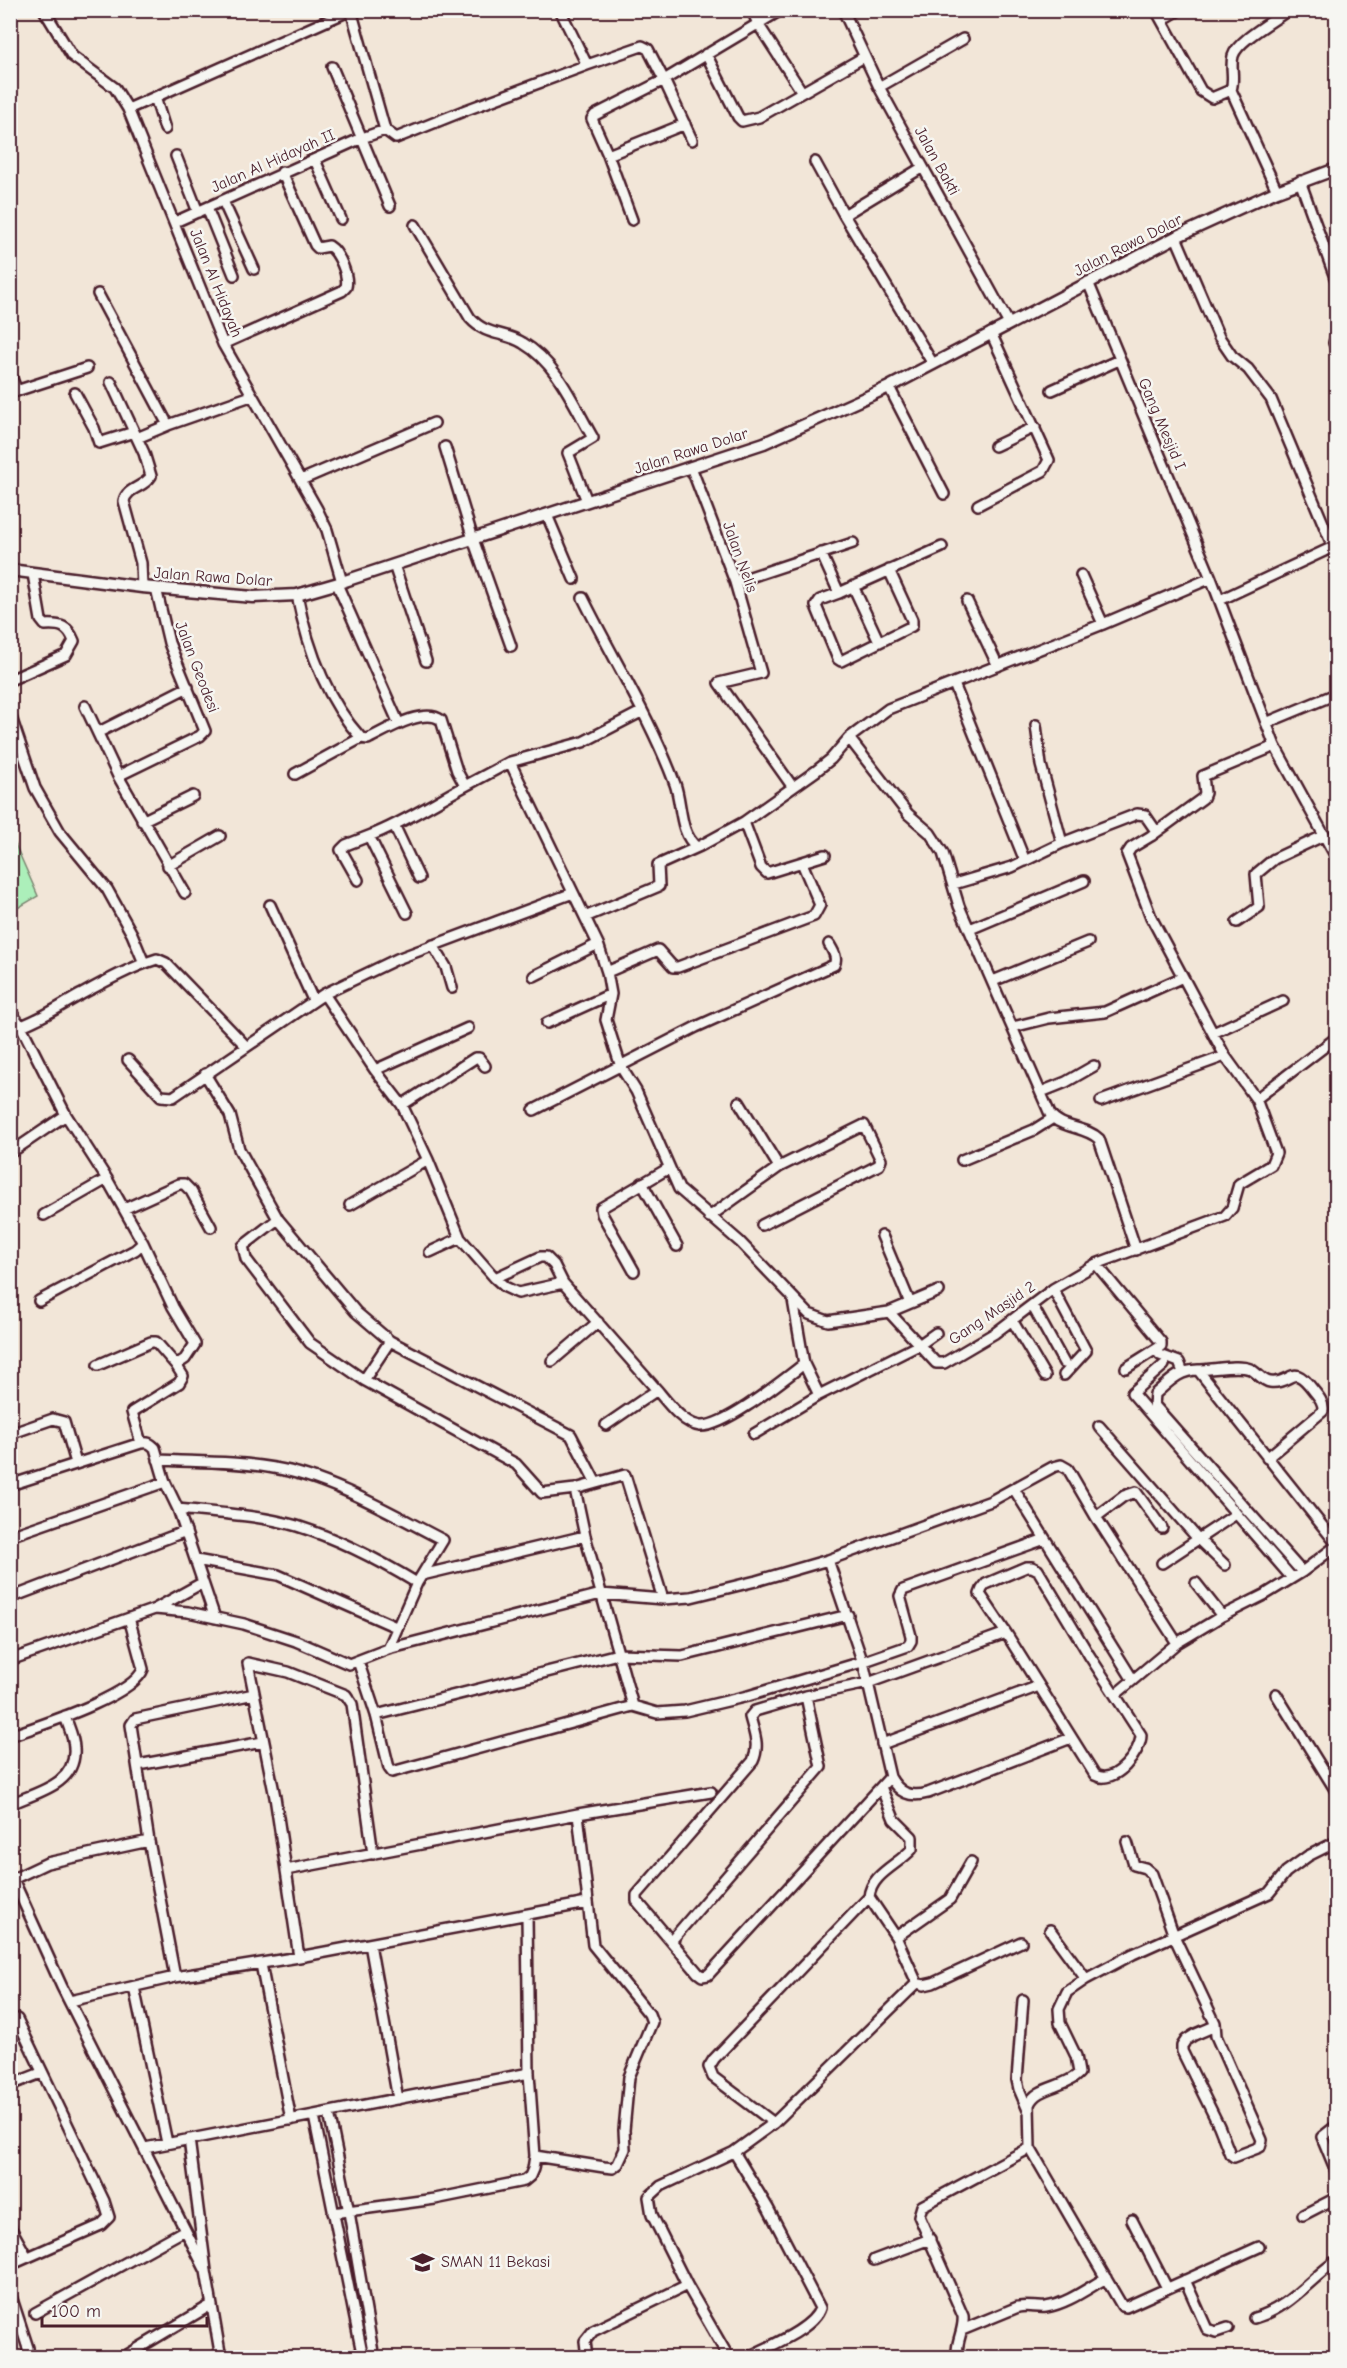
<svg xmlns="http://www.w3.org/2000/svg" width="1347" height="2368" font-family="'Comic Neue',sans-serif">
  <rect width="100%" height="100%" fill="#f2e6d8"/>
  <filter id="ink" filterUnits="userSpaceOnUse"><feTurbulence type="fractalNoise" baseFrequency=".0167" numOctaves="2"/><feDisplacementMap in="SourceGraphic" scale="12" xChannelSelector="R" yChannelSelector="G"/><feConvolveMatrix kernelMatrix="1 2 1 2 8 2 1 2 1" color-interpolation-filters="sRGB"/></filter>
  <g filter="url(#ink)">
    <path fill="#acefba" stroke="#7b8772" stroke-width="1.5" d="M15,844L38,896L11,912V845Z"/>
    <g fill="none" stroke-linecap="round" stroke-linejoin="round">
      <defs>
        <path id="minor" d="M44,10L72,56L115,88L128,109L223,344L317,509L327,530L342,582
          M351,10L385,130L396,138L466,110L587,65L560,10
          M752,10L758,24L802,92
          M843,10L879,87L1009,324
          M1156,10L1201,91L1212,98L1231,90L1277,191
          M1162,20L1179,10
          M706,54L738,117L742,121L759,117L864,57
          M587,65L642,46L648,49L664,80L781,10
          M332,67L390,206
          M879,87L963,39
          M1231,90C1235,78 1230,67 1233,56C1238,40 1274,21 1288,10
          M155,97L165,129
          M128,109L351,10
          M685,124L608,155L592,119L595,115L664,80L692,140
          M608,155L632,220
          M176,156L198,212
          M315,160L341,219
          M815,162L844,215
          M923,167L844,215L933,364
          M1300,181L1336,280
          M223,201L254,269
          M207,208L234,275
          M175,222L362,138L385,130
          M415,225L470,318C487,337 504,331 523,343C557,363 574,405 593,438L568,453L587,501
          M1176,237L1219,337L1232,356L1248,369L1271,399L1336,554
          M1088,282L1211,578L1275,746L1336,857
          M98,294L168,425
          M1336,335L1334,343L1336,348
          M223,344L342,291L346,287C349,276 339,252 329,246L318,248L315,245L282,172
          M10,374L17,391
          M111,382L144,453L151,476C144,488 127,487 124,501L141,563L142,587
          M889,387L944,494
          M1052,390L1119,360
          M10,393L87,368
          M75,393L94,428L99,443L134,432
          M137,438L168,425L251,396
          M995,446L1035,427
          M445,447L473,539L511,646
          M691,467L735,582L761,673L719,683L792,786
          M301,480L434,423
          M978,505L1043,471L1049,460L991,333
          M547,515L574,579
          M821,553L839,593L942,547
          M394,565L426,661
          M1081,575L1103,624
          M735,582L853,543
          M337,584L399,724
          M853,586L879,642
          M839,593L820,600L816,606L838,659L841,661L912,626V620L889,570
          M297,595C307,646 325,698 361,738
          M583,598C613,659 651,719 675,784C682,803 679,834 697,847
          M1220,600L1333,547
          M967,601L998,666
          M10,680L66,655L74,641C68,626 61,624 45,625L41,620L33,574
          M954,684L1025,861
          M85,706L118,776L185,893
          M10,714L35,788L60,832L107,889L132,934L144,963
          M1266,723L1336,694
          M1036,725L1041,765L1062,843
          M99,732L188,687
          M849,738L908,814L930,833L943,853L959,906L1050,1114C1061,1129 1086,1126 1099,1139L1136,1250
          M510,762L598,944L607,972L611,994L606,1020L621,1067L636,1091L679,1189L740,1242L809,1314L828,1321L889,1312L936,1363H944L995,1333L1053,1289L1096,1264L1225,1216L1232,1208L1239,1184L1271,1165L1276,1153L1256,1099L1225,1056L1151,917L1127,854L1131,848L1151,836L1203,798L1205,793L1203,776L1275,746
          M295,774L361,738L368,739C386,730 424,707 441,720L457,771L465,786L510,762L583,742L641,712
          M118,776L200,736L205,731L169,643L156,588
          M142,821L193,796
          M744,822L761,867L767,873L825,855
          M395,827L419,878
          M168,866L220,836
          M358,880L341,850L346,845L369,836
          M954,884L1012,867L1062,843L1137,814L1145,815L1156,831
          M270,905L313,1000
          M407,913L369,836C403,823 433,803 465,786
          M585,917L659,886L658,865L700,846L744,822L816,771L831,759L849,738L888,709L1103,624L1211,578
          M1237,922L1259,907L1256,874L1274,859L1325,835
          M970,929L1084,881
          M433,945L446,967L452,988
          M607,972L658,950L673,967H678L814,916L820,905L802,863
          M534,976L598,944
          M993,981L1088,942
          M324,994L397,959L573,893
          M10,1011L21,1026C43,1018 60,1006 80,995C104,982 131,967 157,959L166,963L246,1046
          M547,1023L611,994
          M21,1026L66,1115L107,1179L143,1243L135,1250L39,1301
          M1013,1027L1049,1018L1105,1012L1183,977
          M1213,1033L1283,1001
          M128,1060L161,1096L173,1097L324,994L375,1070L402,1105L428,1160L460,1238L495,1278L505,1287L518,1293L563,1283
          M375,1070L468,1028
          M205,1074L230,1115L239,1149L278,1219L356,1312L390,1341L571,1435L596,1483
          M1041,1092L1066,1082L1094,1066
          M1256,1099L1336,1038
          M1101,1101L1225,1056
          M402,1105L475,1058H479L485,1066
          M534,1110L696,1027L834,965C838,958 833,951 829,944
          M10,1153L66,1115
          M962,1160L1034,1130L1053,1118
          M642,1183L677,1246
          M350,1205L428,1160
          M124,1209L179,1184H184L191,1191L211,1227
          M44,1215L107,1179
          M709,1217L779,1167L739,1102
          M278,1219L243,1246L246,1259L310,1343L364,1380L516,1464L542,1493L575,1489L625,1475L663,1599
          M762,1225L879,1165L881,1160L864,1125L779,1167
          M882,1236L910,1303
          M430,1252L460,1238
          M1096,1264L1161,1342V1346L1126,1368
          M634,1271L602,1214L601,1208L669,1168
          M495,1278L540,1257H546L554,1265L563,1283L657,1390L606,1425
          M1053,1289L1086,1351L1064,1375
          M1032,1305L1064,1363
          M889,1312L939,1291
          M1012,1320L1045,1376
          M1156,1350L1160,1355L1179,1362L1183,1372
          M552,1361L598,1322
          M98,1365L151,1342H156L176,1365
          M1164,1365L1132,1393L1292,1578
          M1198,1370C1212,1370 1238,1364 1250,1369C1257,1372 1262,1381 1270,1382C1293,1385 1291,1360 1314,1391C1319,1397 1324,1403 1323,1411L1267,1458
          M364,1380L390,1341
          M657,1390C667,1402 683,1424 700,1426C724,1428 783,1380 804,1364L793,1300
          M819,1395L919,1345L936,1333
          M1099,1426L1199,1540L1225,1565
          M10,1434L53,1419L64,1422L76,1463
          M754,1434L819,1395L804,1364
          M141,1443L132,1412L179,1383L183,1376L176,1365L185,1359L195,1344L173,1307L143,1243
          M158,1460C196,1462 236,1461 274,1468C331,1477 392,1514 443,1540L417,1583L388,1649
          M10,1485L141,1443C148,1442 150,1443 155,1448L165,1482L178,1509L215,1618
          M575,1489L585,1536L633,1706L657,1713L685,1711L748,1696L862,1662L908,1646L911,1641V1636L900,1596L903,1590L1045,1539
          M1014,1489L1133,1680
          M178,1509C217,1513 259,1515 297,1526C339,1539 379,1560 417,1583
          M1096,1517L1124,1496L1136,1492L1162,1528
          M10,1536L165,1482
          M196,1560L278,1575L396,1627
          M828,1560L864,1666L890,1777C899,1793 910,1798 928,1793L1071,1738
          M1162,1563L1236,1514
          M1302,1572L1154,1405L1155,1394C1169,1382 1179,1370 1198,1370L1336,1543
          M422,1575L585,1536
          M1196,1583L1222,1616
          M10,1598L186,1531
          M155,1609L202,1583
          M10,1660L155,1609L188,1612L244,1624L296,1641L349,1664L388,1649L601,1594L663,1599L691,1597L756,1581L828,1560L991,1501L1053,1467L1061,1465L1068,1469L1096,1517L1177,1643
          M358,1661L376,1715L389,1768L392,1772L633,1706
          M1276,1694L1336,1791
          M1115,1695L1177,1643L1222,1616L1266,1594L1302,1572L1336,1546
          M376,1715L618,1654L682,1656L848,1615
          M10,1736C38,1726 134,1696 143,1669L129,1618
          M882,1744L1039,1686
          M138,1765L263,1742
          M890,1777L708,1975L702,1976L698,1973L637,1901V1895L753,1761C760,1745 754,1733 750,1717L755,1711L806,1696L868,1683L1006,1633L980,1594L982,1589L986,1584L1026,1567H1032L1038,1570L1089,1655L1141,1735C1141,1752 1115,1786 1095,1775L1006,1633
          M10,1804C38,1792 77,1784 74,1748C74,1737 68,1726 65,1716
          M149,1841L47,1863L13,1879L62,1987L206,2271
          M1127,1842L1134,1865L1145,1868L1152,1874L1174,1936L1215,2023L1216,2036L1262,2140L1260,2147L1234,2157L1230,2154L1219,2126L1182,2051V2046L1186,2040L1194,2035L1215,2026
          M286,1870L578,1814L711,1792
          M1050,1930L1086,1979
          M896,1937L950,1899L971,1862
          M671,1941L821,1767L806,1696
          M370,1944L398,2099
          M299,1957L275,1797L248,1663L288,1672L346,1695L352,1704L373,1854
          M261,1964L291,2120
          M175,1977L149,1841L131,1725L135,1719L254,1694
          M917,1983L924,1985L933,1983L1021,1942
          M134,1987L167,2143
          M1023,2000L1017,2080L1019,2089L1028,2110
          M70,2001L175,1977L299,1957L587,1903
          M10,2085L41,2073
          M329,2113L349,2212L374,2358
          M314,2116L363,2358
          M774,2123L713,2077L709,2067L714,2059L869,1897C871,1874 898,1865 912,1849V1837L894,1819L881,1787
          M1336,2126L1322,2137L1336,2171
          M189,2139L206,2271L221,2358
          M145,2148L529,2073
          M535,2156L604,2167L613,2168L618,2164L625,2149L624,2130L629,2077L652,2022L649,2014L593,1945L578,1814
          M333,2213L435,2199L524,2181L530,2176L533,2169L535,2156L529,2073L527,1915
          M1303,2215L1336,2198
          M1132,2220L1167,2288
          M10,2227L27,2257
          M1259,2247L1126,2307L1122,2306L1030,2148L1029,2105C1035,2086 1066,2088 1079,2073L1076,2056L1060,2023L1059,2009L1067,1992L1086,1979L1133,1954L1269,1893L1286,1872L1308,1856L1336,1842
          M874,2260L930,2239
          M10,2265L101,2225L109,2217L104,2201L17,2019
          M1185,2280L1207,2329L1216,2332L1228,2328
          M10,2293L28,2348V2358
          M35,2313L185,2230
          M1254,2318C1288,2309 1309,2280 1336,2261
          M962,2330L1018,2307C1028,2305 1037,2308 1046,2307C1067,2304 1088,2288 1106,2278
          M122,2358L211,2305
          M587,2358L585,2341L593,2331L687,2285
          M729,2358L687,2285L652,2215L649,2197L661,2186L734,2152
          M747,2358C767,2347 814,2329 820,2308L768,2208L734,2152L774,2123L917,1983L896,1937L869,1897
          M958,2358C954,2344 965,2330 963,2316L919,2216L922,2206L1030,2148"/>
        <path id="tertiary" d="M10,570L142,587L253,597L297,595L342,582L764,443L889,387L1176,237L1277,191L1336,169"/>
      </defs>
      <use href="#minor" stroke="#4a1f2b" stroke-width="14"/>
      <use href="#tertiary" stroke="#4a1f2b" stroke-width="15"/>
      <use href="#minor" stroke="#f6f6f2" stroke-width="9"/>
      <use href="#tertiary" stroke="#f6f6f2" stroke-width="10"/>
    </g>
  </g>
  <defs>
    <symbol id="school-bare" viewBox="-9 -9 18 18"><path d="M0-5L7-2L0 1L-7-2ZM-4 1L0 2.5L4 1V4Q0 6-4 4Z" fill="#4a1f2b" stroke="#f6f6f2" stroke-width="2.5" paint-order="stroke"/></symbol>
  </defs>
  <g fill-rule="evenodd">
    <use href="#school-bare" x="406" y="2246" width="33" height="33"/>
  </g>
  <g text-anchor="middle" dominant-baseline="central" stroke-width="5" stroke-linejoin="round" paint-order="stroke">
    <g font-size="16" fill="#4a1f2b" stroke="#f6f6f2">
      <text transform="translate(273 161) rotate(-24)">Jalan Al Hidayah II</text>
      <text transform="translate(937 161) rotate(61)">Jalan Bakti</text>
      <text transform="translate(1128 245) rotate(-27)">Jalan Rawa Dolar</text>
      <text transform="translate(216 283) rotate(68)">Jalan Al Hidayah</text>
      <text transform="translate(1162 424) rotate(67)">Gang Mesjid I</text>
      <text transform="translate(691 451) rotate(-18)">Jalan Rawa Dolar</text>
      <text transform="translate(740 557) rotate(70)">Jalan Nelis</text>
      <text transform="translate(213 577) rotate(4)">Jalan Rawa Dolar</text>
      <text transform="translate(197 667) rotate(69)">Jalan Geodesi</text>
      <text transform="translate(992 1313) rotate(-34)">Gang Masjid 2</text>
    </g>
    <g font-size="16" fill="#4a1f2b" stroke="#f6f6f2" text-anchor="start">
      <text x="441" y="2262">SMAN 11 Bekasi</text>
    </g>
  </g>
  <rect width="1347" height="2368" fill="none" stroke="#f6f6f2" stroke-width="36"/>
  <rect x="18" y="18" width="1311" height="2332" fill="none" stroke="#4a1f2b" stroke-width="2" filter="url(#ink)"/>
  <path d="M42 2317v9h165v-9" fill="none" stroke="#4a1f2b" stroke-width="3"/>
  <text x="51" y="2317" font-size="18" fill="#4a1f2b" stroke="#f6f6f2" stroke-width="4.5" paint-order="stroke">100 m</text>
</svg>
